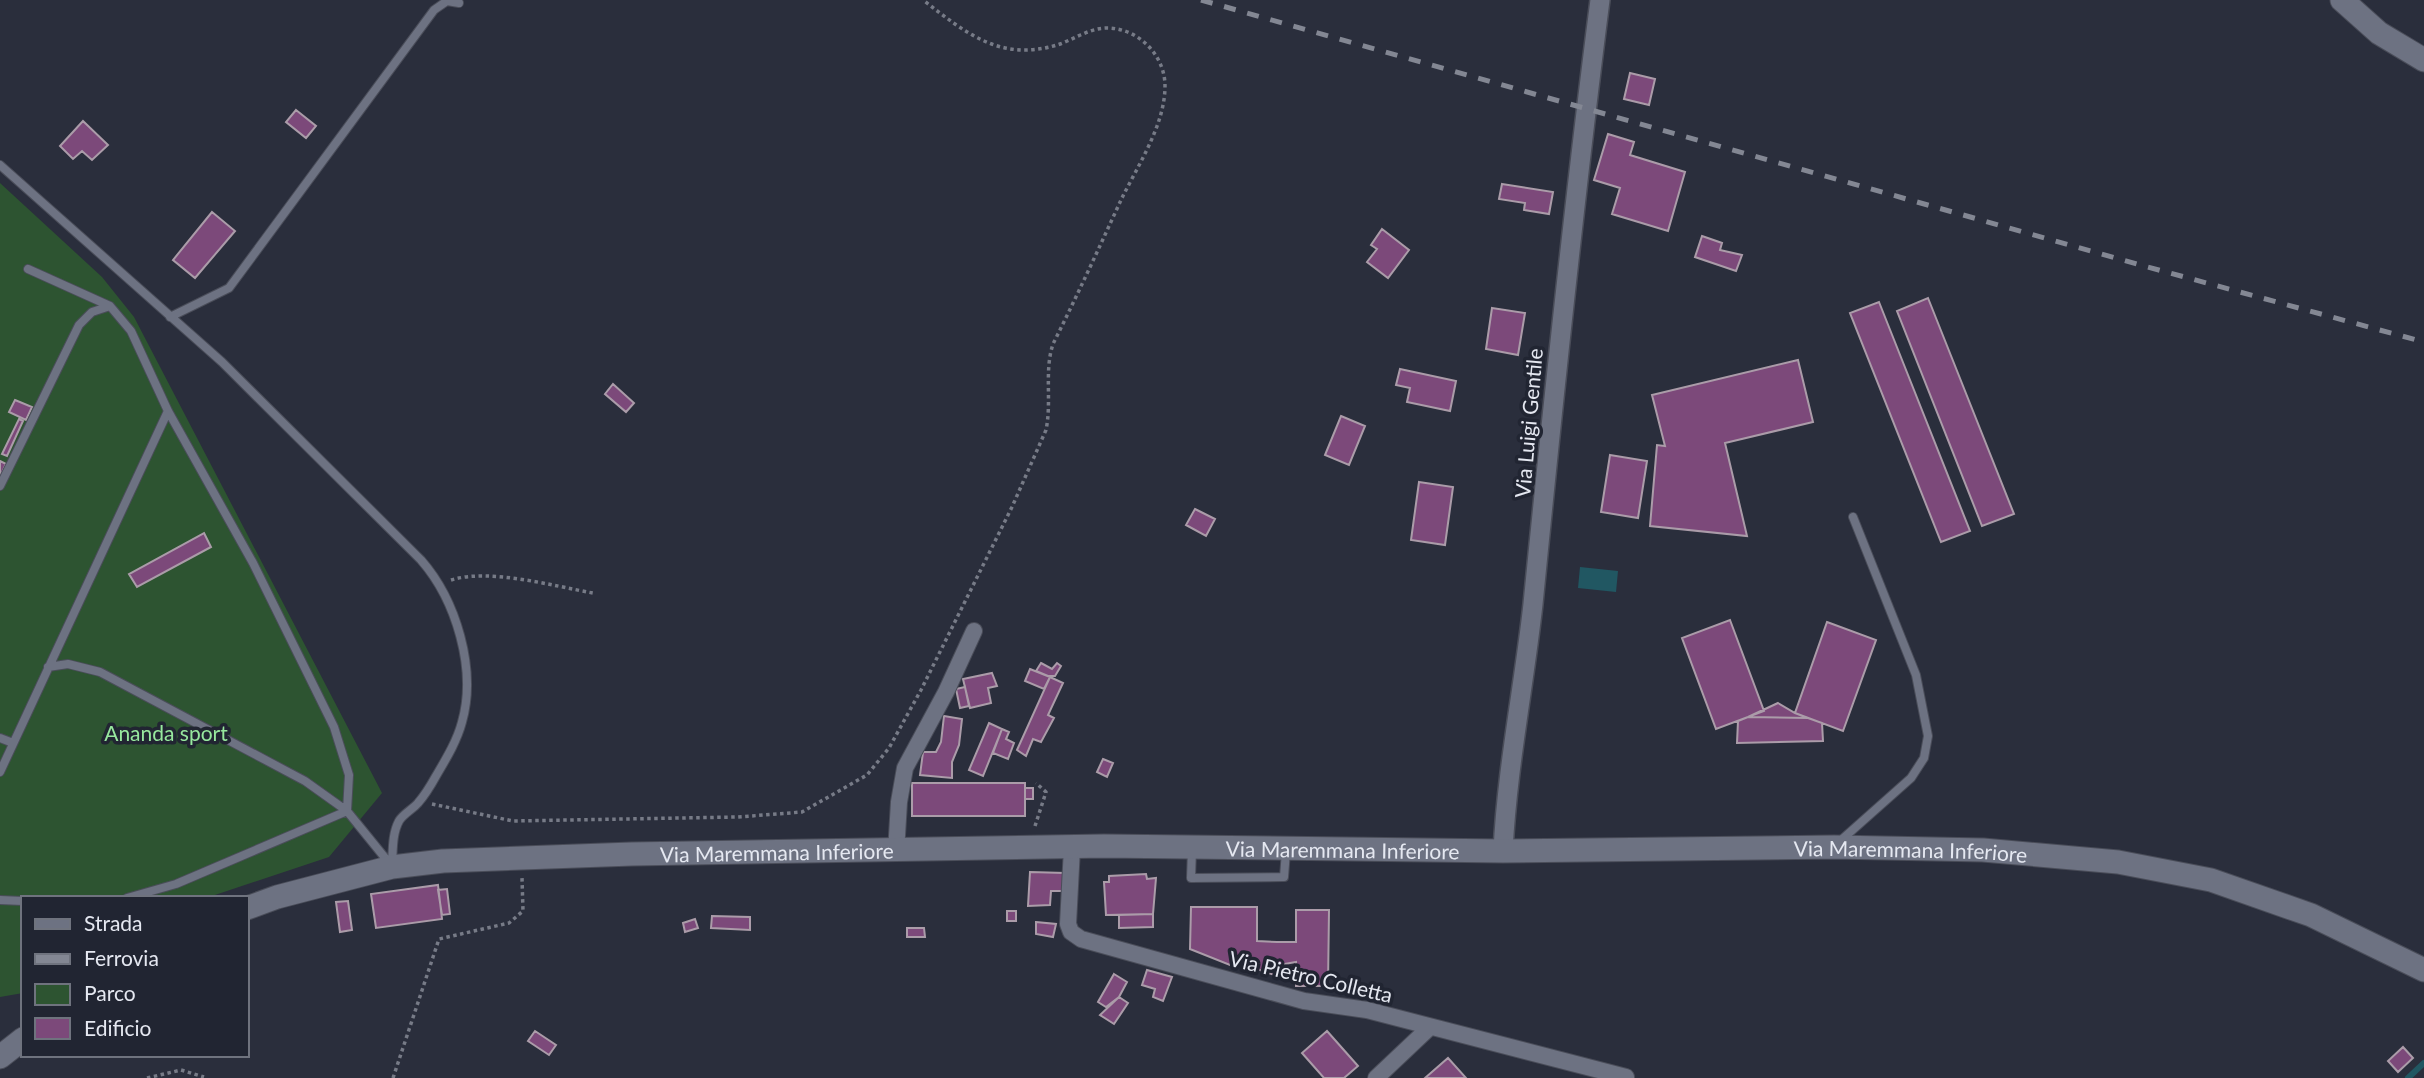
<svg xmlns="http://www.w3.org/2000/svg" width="2424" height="1078" font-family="Lato,sans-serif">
  <rect width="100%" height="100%" fill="#2a2e3c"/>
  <path fill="#2d5431" d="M0,183L102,277L134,317L382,793L329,857L206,898H23V993L0,997Z"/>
  <path fill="#215762" d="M1580,567L1618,571L1616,592L1578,588Z"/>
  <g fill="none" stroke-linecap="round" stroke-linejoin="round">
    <path stroke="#215762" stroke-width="6" d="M2408,1078L2424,1063"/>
  </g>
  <path fill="#7c497a" stroke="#ab9ca9" stroke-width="2" d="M1630,73L1655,79L1649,105L1624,99Z
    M296,110L316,126L306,138L286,122Z
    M83,121L108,145L92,160L82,151L73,159L60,146Z
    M1608,134L1634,142L1630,155L1685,172L1668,231L1612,214L1620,188L1594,180Z
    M1502,184L1553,192L1549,214L1524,210L1525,203L1499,199Z
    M212,212L235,231L195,278L173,260Z
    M1382,229L1409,250L1388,278L1367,262L1377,249L1371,245Z
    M1702,236L1722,243L1720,250L1742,255L1736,271L1695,257Z
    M1928,298L2014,514L1982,526L1897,311Z
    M1879,302L1970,531L1941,542L1850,313Z
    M1492,308L1525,313L1518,355L1486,349Z
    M1798,360L1813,422L1725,443L1747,536L1650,526L1657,445L1665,446L1652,395Z
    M1400,369L1456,381L1450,411L1407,402L1410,388L1396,385Z
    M613,384L634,403L626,412L605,394Z
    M15,400L32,407L26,420L9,412Z
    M1341,416L1365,426L1349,465L1325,455Z
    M19,419L23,421L7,456L2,454Z
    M1610,455L1647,461L1638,518L1601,512Z
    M0,461L6,464L0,477Z
    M1419,482L1453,487L1445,545L1411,540Z
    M1195,509L1215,519L1206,536L1186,525Z
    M204,533L211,547L137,587L129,574Z
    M1730,620L1764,711L1716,729L1682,638Z
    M1827,622L1876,640L1843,731L1795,713Z
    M1041,663L1052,669L1057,663L1061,666L1055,676H1048L1036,671Z
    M1030,669L1050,677L1044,689L1025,681Z
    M992,673L997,686L988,688L991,703L970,708L963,679Z
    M1050,677L1063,683L1048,715L1054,718L1041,742L1033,739L1026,756L1017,750Z
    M965,687L969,706L960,708L956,689Z
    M1778,703L1795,713L1808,718L1748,717Z
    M944,716L962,719L959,745L952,762V778L920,775L923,752H936L941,742Z
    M1748,717L1808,718L1822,723L1823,741L1737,743L1738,721Z
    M989,723L1002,729L983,776L969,770Z
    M1002,729L1009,732L1006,739L1014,743L1008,759L993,753Z
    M1103,759L1113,763L1107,777L1097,772Z
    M912,783H1025V816H912Z
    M1025,788H1033V799H1025Z
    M1030,872L1065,873V891H1051L1050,905L1028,906Z
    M1146,874L1147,879L1156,878L1153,914L1106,915L1104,882H1109V876Z
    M438,885L442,919L376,928L371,894Z
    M447,889L450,914L442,915L438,890Z
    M348,901L352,930L340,932L336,902Z
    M1191,907H1257V941L1277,942H1296V910H1329L1328,986H1296V962L1284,964L1286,979L1257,969V962L1230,965L1190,949Z
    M1007,911H1016V921H1007Z
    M1153,914V927L1119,928V915Z
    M712,916L750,917V930L711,928Z
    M695,919L698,928L685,932L683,923Z
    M1036,922L1056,924L1053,937L1036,934Z
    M907,928H924L925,937H907Z
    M1147,970L1172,977L1163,1001L1153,997L1155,989L1142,985Z
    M1114,974L1127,982L1119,997L1106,1007L1098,1002Z
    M1119,997L1128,1003L1114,1024L1100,1015Z
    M535,1031L556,1045L549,1055L528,1041Z
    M1327,1031L1358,1066L1344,1078H1324L1302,1053Z
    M2403,1047L2413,1058L2398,1072L2388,1061Z
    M1448,1058L1466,1078H1425Z"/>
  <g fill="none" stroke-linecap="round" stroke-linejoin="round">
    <defs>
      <path id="service" d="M0,165L222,362L421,560C456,600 477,669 462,722C457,741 446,759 436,776C431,785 425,795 418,803C413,809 403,814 399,821C392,834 393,850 392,864
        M28,269L110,306L131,331L168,411L253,563L334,727L349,775L347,811L176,884L127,898
        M170,317L229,288L434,10L447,1L459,3
        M0,486L79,325L92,312L110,306
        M48,667L68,664L100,672L305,781L347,811L390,864
        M0,738L13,743
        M0,772L168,411
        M1839,842L1911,778L1924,758L1928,736L1916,675L1853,517
        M1192,849L1191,878L1284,877L1286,851
        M0,900L23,901"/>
      <path id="minor" d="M1072,848L1068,924L1071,932L1081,939L1304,1001L1367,1010L1626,1077
        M896,852L899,802L905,768L946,692L974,631
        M1376,1078L1430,1027"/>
      <path id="tertiary" d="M1503,851C1507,768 1524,686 1533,604C1553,402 1574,201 1600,0"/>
      <g id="secondary">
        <path d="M2342,0L2379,33L2424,60"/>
        <path id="s1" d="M247,908L277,897L392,867L443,861L632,854L1104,846L1503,851L1834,847L1983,850L2118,862L2211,880L2311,915L2424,970"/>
        <path d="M0,1057L23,1039"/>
      </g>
    </defs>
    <use href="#service" stroke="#4a4d59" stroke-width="10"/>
    <use href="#minor" stroke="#4a4d59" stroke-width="18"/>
    <use href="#tertiary" stroke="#4a4d59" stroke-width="22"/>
    <use href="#secondary" stroke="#4a4d59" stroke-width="25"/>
    <path stroke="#777b87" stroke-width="3.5" stroke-dasharray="3.5 3.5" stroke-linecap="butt" d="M451,580C490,568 553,586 593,593
      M432,804L513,821L738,817L802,812L867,775L889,748L921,690L1012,507L1046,430C1052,401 1044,371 1053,344C1077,296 1099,248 1121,200C1138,165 1165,125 1165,86C1165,55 1138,28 1107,28C1089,28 1073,40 1057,45C1000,62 966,33 923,0
      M1035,826L1046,792L1036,783
      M147,1078L181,1070L204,1077
      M393,1078L439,939L509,923L523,911L522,878"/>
    <use href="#service" stroke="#6d7282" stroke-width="8"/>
    <use href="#minor" stroke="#6d7282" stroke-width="16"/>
    <use href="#tertiary" stroke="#6d7282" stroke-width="19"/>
    <use href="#secondary" stroke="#6d7282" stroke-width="23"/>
    <path stroke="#838793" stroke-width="5" stroke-dasharray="12 12" stroke-linecap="butt" d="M1201,0L2144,266L2424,342"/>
  </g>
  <g text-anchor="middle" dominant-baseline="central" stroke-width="7" stroke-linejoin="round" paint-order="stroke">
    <g font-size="21" fill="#e5e8f1" stroke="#212532">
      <text transform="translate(1528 423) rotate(-85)">Via Luigi Gentile</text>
      <text stroke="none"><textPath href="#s1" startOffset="1102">Via Maremmana Inferiore</textPath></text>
      <text stroke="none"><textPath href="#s1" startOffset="1670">Via Maremmana Inferiore</textPath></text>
      <text stroke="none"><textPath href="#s1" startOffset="536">Via Maremmana Inferiore</textPath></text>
      <text transform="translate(1311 976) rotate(13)">Via Pietro Colletta</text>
    </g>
    <g font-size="21" fill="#97e89e" stroke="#212532">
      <text x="166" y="732">Ananda sport</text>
    </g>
  </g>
  <rect x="21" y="896" width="228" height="161" fill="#212532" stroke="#6f737e" stroke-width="2"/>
  <rect x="35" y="919" width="35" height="10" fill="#6d7282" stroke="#6f737e" stroke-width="2"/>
  <text x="84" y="931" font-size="21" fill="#e5e8f1">Strada</text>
  <rect x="35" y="954" width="35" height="10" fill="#838793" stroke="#6f737e" stroke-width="2"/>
  <text x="84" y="966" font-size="21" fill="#e5e8f1">Ferrovia</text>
  <rect x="35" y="984" width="35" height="21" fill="#2d5431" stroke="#6f737e" stroke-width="2"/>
  <text x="84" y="1001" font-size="21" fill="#e5e8f1">Parco</text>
  <rect x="35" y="1018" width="35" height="21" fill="#7c497a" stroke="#6f737e" stroke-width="2"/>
  <text x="84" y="1036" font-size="21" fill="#e5e8f1">Edificio</text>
</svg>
